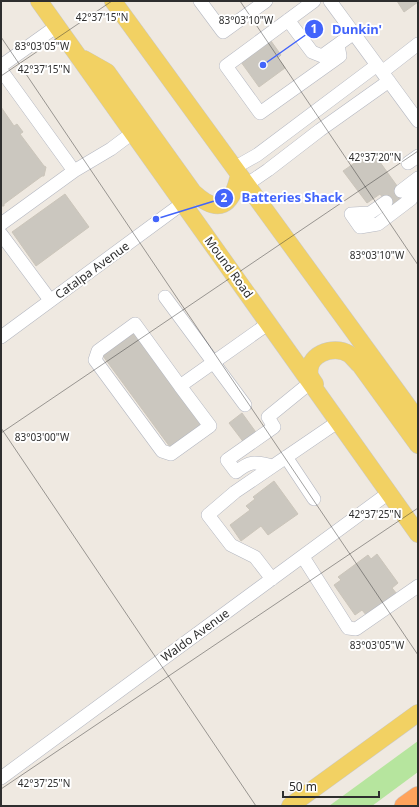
<svg xmlns="http://www.w3.org/2000/svg" width="419" height="807" font-family="'Noto Sans',sans-serif">
  <rect width="100%" height="100%" fill="#efe9e1"/>
  <path fill="#b6e59e" d="M418,741V772L372,806H329Z"/>
  <path fill="#cbc7bf" stroke="#cbc5ba" d="M397,1H418V2L404,12Z
    M271,41L281,55L278,58L285,68L259,87L241,62Z
    M1,107L14,126L17,124L23,132L20,134L44,166L46,167L44,176H42L4,204V206H1Z
    M372,151L405,197L390,207L380,194L367,203L343,171Z
    M65,194L89,227L36,266L12,232Z
    M134,333L201,425L170,447L103,356Z
    M242,413L258,435L245,444L229,423Z
    M274,481L298,514L268,535L261,526L241,541L230,525L250,510L246,506L255,499L253,497Z
    M377,554L398,583L392,588L397,594L367,616L362,610L355,615L334,585L341,580L338,577L368,555L371,559Z"/>
  <g fill="none" stroke-linecap="round" stroke-linejoin="round">
    <defs>
      <path id="minor" d="M200,1L223,32L266,1
        M314,1L226,66L260,113L340,56L338,45
        M330,1L418,121
        M288,20L312,52L322,56L354,33
        M1,66L57,26
        M1,70L74,171L111,149L139,128
        M382,72L418,44
        M408,163L418,156
        M234,168L257,155L377,65
        M246,185L268,170L320,130L389,81
        M401,191L418,178
        M351,214L360,227L378,224L411,199L418,180
        M351,214L370,213L386,202
        M1,224L74,171
        M1,234L50,300
        M165,297L245,405
        M1,337L183,203
        M180,386L210,426L171,454L162,451L95,360L98,351L135,324L180,386L269,323
        M286,457L314,499
        M273,466C255,462 251,460 236,472L227,460L274,427L268,417L311,382
        M303,557L348,628L356,629L418,586
        M272,579L255,557L231,545L208,515L235,492L339,421
        M1,778L390,492"/>
      <path id="major" d="M39,1L418,534
        M113,1L418,420
        M84,59L107,72L193,192C219,216 232,206 239,175
        M315,384C313,381 311,378 310,376C305,355 333,344 349,354C353,357 356,362 360,365L418,445
        M290,806L418,713"/>
      <path id="highway" d="M404,806L418,796"/>
    </defs>
    <use href="#minor" stroke="#b4b7c1" stroke-width="14"/>
    <use href="#major" stroke="#c9c9c9" stroke-width="18"/>
    <use href="#highway" stroke="#c9c9c9" stroke-width="20"/>
    <use href="#minor" stroke="#fff" stroke-width="13"/>
    <use href="#major" stroke="#f2d163" stroke-width="17"/>
    <use href="#highway" stroke="#ffa35c" stroke-width="19"/>
  </g>
  <path fill="none" stroke="#2e2e2e" stroke-width="1" stroke-opacity="0.45" d="M240,1L418,265M1,37L418,655M1,76L112,1M1,428L256,806M1,433L418,151M1,789L418,508"/>
  <g text-anchor="middle" dominant-baseline="central" stroke-width="4" stroke-linejoin="round" paint-order="stroke">
    <g font-size="12" fill="#2e2e2e" stroke="#fff">
      <text transform="translate(229 267) rotate(54)">Mound Road</text>
      <text transform="translate(92 270) rotate(-36)">Catalpa Avenue</text>
      <text transform="translate(195 635) rotate(-36)">Waldo Avenue</text>
    </g>
  </g>
  <g font-size="10" text-anchor="middle" fill="#2e2e2e" stroke="#fff" stroke-width="4" stroke-linejoin="round" paint-order="stroke">
    <text x="102" y="21">42°37'15"N</text>
    <text x="246" y="24">83°03'10"W</text>
    <text x="42" y="50">83°03'05"W</text>
    <text x="44" y="73">42°37'15"N</text>
    <text x="375" y="161">42°37'20"N</text>
    <text x="377" y="259">83°03'10"W</text>
    <text x="42" y="441">83°03'00"W</text>
    <text x="375" y="518">42°37'25"N</text>
    <text x="377" y="649">83°03'05"W</text>
    <text x="44" y="787">42°37'25"N</text>
  </g>
  <path fill="none" stroke="#4264fb" stroke-width="1.5" d="M263 65L314 29M156 219L224 198"/>
  <g fill="#4264fb" stroke="#fff" stroke-width="1.5">
    <circle cx="263" cy="65" r="4"/>
    <circle cx="156" cy="219" r="4"/>
    <circle cx="314" cy="29" r="10"/>
    <circle cx="224" cy="198" r="10"/>
  </g>
  <g font-size="12" text-anchor="middle" font-weight="bold" fill="#fff">
    <text x="314" y="33">1</text>
    <text x="224" y="202">2</text>
  </g>
  <g font-size="13" text-anchor="middle" font-weight="bold" fill="#4264fb" stroke="#fff" stroke-width="4" stroke-linejoin="round" paint-order="stroke">
    <text x="357" y="34">Dunkin'</text>
    <text x="292" y="202">Batteries Shack</text>
  </g>
  <rect width="419" height="807" fill="none" stroke="#2e2e2e" stroke-width="4"/>
  <path d="M283 791v6h96v-6" fill="none" stroke="#2e2e2e" stroke-width="2"/>
  <text x="289" y="791" font-size="12" fill="#2e2e2e" stroke="#ffffff" stroke-width="3" paint-order="stroke">50 m</text>
</svg>
